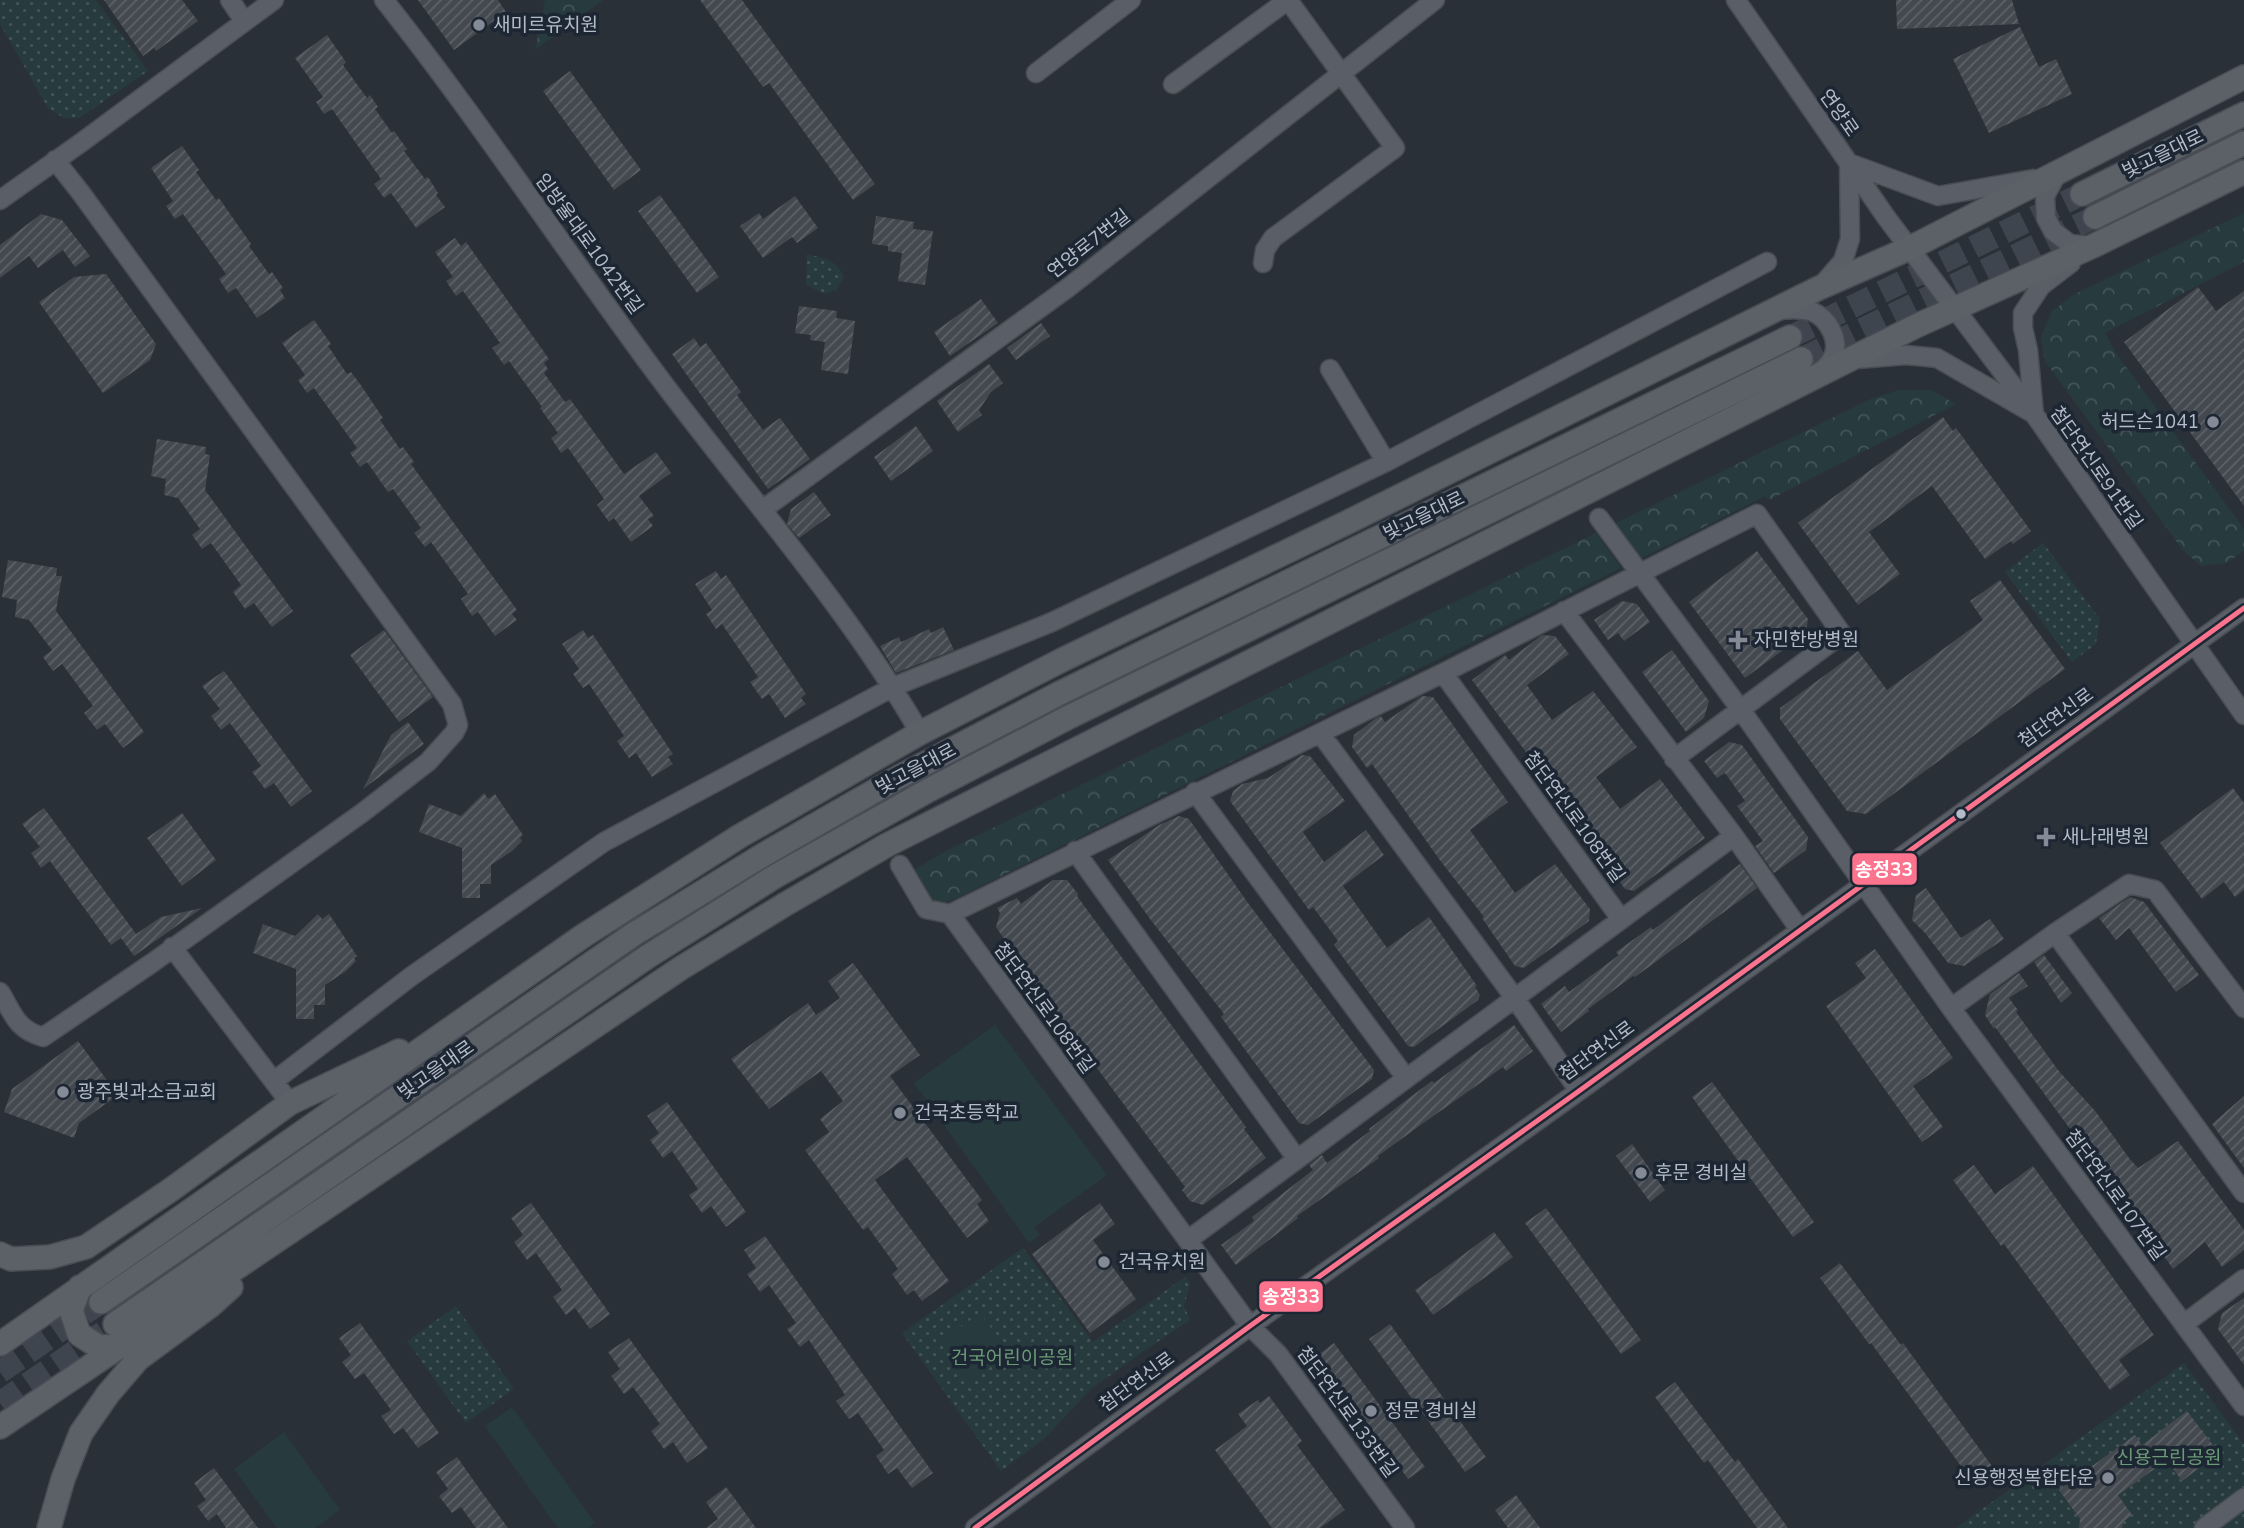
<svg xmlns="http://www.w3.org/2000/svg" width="2244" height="1528" font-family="'Nunito Sans','Noto Sans KR',sans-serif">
  <defs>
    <pattern id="forest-crowns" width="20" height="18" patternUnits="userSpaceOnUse" patternTransform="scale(1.75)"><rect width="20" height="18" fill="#273a3e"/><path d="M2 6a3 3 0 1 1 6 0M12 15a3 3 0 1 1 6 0" fill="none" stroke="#445559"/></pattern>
    <pattern id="park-dots" width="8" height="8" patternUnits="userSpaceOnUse" patternTransform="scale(1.75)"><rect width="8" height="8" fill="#273a3e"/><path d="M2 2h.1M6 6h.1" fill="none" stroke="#445559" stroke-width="1.8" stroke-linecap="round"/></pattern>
    <pattern id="building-hatch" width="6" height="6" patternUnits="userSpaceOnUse" patternTransform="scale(1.75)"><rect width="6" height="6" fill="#444950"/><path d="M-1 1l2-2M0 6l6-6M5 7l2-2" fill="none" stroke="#5d6168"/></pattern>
  </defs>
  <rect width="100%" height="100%" fill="#2a3038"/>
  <path fill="url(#forest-crowns)" d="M545,0H603L535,50Z
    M2244,213V262L2105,333L2116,353L2244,529V551L2226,563L2201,566L2182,549L2045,361L2041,337L2052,311L2075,294Z
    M1899,390H1931L1956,404L1769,500L1765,496L1638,560L1614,524L1871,399Z
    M1596,533L1621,568L957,898L940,904L929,899L910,872L948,850Z"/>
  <path fill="url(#park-dots)" d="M0,0H96L148,71L79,118H64L48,108L0,24Z
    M807,254C824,258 837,260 844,277L837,289L825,294L806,285Z
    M2043,543L2100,619L2096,644L2072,662L2005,572Z
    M1023,1248L1093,1342L1185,1277L1190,1284L1184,1306L1190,1320L1144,1351L1091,1389L1044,1439L1001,1471L902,1333Z
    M456,1306L514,1389L466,1423L407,1341Z
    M2184,1363L2244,1444V1528H1956Z"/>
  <path fill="#273a3e" d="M995,1025L1107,1175L1034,1227L1040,1235L1029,1243L914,1083Z
    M980,1313L1010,1353L970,1382L941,1341Z
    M512,1407L595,1523L588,1528H558L485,1426Z
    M284,1432L340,1510L315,1528H277L234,1469Z"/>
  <path fill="url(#building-hatch)" d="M104,0H182L198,21L156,51L154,48L143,56Z
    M418,0H498L506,12L454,50Z
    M700,0H742L875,184L853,200L769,83L763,87Z
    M1896,0H2012L2019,24L1897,29Z
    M2020,27L2039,67L2056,59L2072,94L1989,133L1953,59Z
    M327,35L346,62L343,65L367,98L370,95L378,107L375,109L392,133L394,131L407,149L404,151L425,179L428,177L438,193L436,195L445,207L416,228L391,193L384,198L374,184L381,179L332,109L324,114L316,102L323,97L295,58Z
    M570,71L641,170L614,190L543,91Z
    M182,146L199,170L196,172L216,200L219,198L251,244L249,246L269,274L272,272L283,288L280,290L285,298L257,318L236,288L228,293L219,279L226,274L183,214L175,219L166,206L173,201L151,168Z
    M660,195L719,277L697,293L638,211Z
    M795,196L818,228L797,243L792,237L763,258L740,226L759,213L763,219Z
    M41,214L62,220L90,256L75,267L63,250L38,268L29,256L0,278V245Z
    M876,216L914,222L913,229L933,231L925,285L898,281L902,253L888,251V246L872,244Z
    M455,238L461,246L466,242L549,359L544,363L548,369L544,373L565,402L570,399L624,474L656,452L671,473L639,496L654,516L648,519L653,526L631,542L614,518L609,522L597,505L604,499L568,448L561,453L551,438L558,433L540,408L542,407L509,361L504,365L492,348L500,343L463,291L456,296L446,281L453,277L435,252Z
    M106,274L156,344L150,360L103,393L39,302L74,277Z
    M2198,287L2216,311L2244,291V506L2124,342Z
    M981,299L998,323L950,356L934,332Z
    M799,306L837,311L836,318L855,321L848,374L821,370L825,342L810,340L811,335L795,333Z
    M314,320L331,344L328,346L347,374L351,372L360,384L383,418L380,420L400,449L403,447L414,462L411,464L517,610L512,614L517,620L495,636L478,612L472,616L461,599L468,594L431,542L425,547L414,533L421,528L393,489L388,492L367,462L360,467L350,453L357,448L314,388L307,393L298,380L305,375L282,343Z
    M1041,323L1050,336L1016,360L1007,348Z
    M694,338L700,347L706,343L741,392L737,395L763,430L780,418L810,459L768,489L672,354Z
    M989,364L1003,383L991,392L979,410L982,415L958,432L937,401Z
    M1943,417L1953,431L1956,428L2031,531L2013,544L2011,541L1985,559L1932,486L1869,532L1900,574L1858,605L1798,523Z
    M916,426L933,451L891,481L874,457Z
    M157,439L206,447L205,454L210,455L205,490L293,611L272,627L254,603L245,609L233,592L241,585L211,543L202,549L192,535L200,529L178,498L164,495L166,479L151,476Z
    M814,492L831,515L799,538L787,524L791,509Z
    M1757,551L1808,619L1806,633L1745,678L1689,602Z
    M8,560L57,568L56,576H62L56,611L144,732L123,748L105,724L97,730L84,713L93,706L62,664L53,671L43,657L52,650L29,620L15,617L17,600L2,597Z
    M716,571L721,579L726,575L806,694L801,698L806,704L785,718L769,694L762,699L750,682L758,677L722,624L716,629L706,614L712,610L695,584Z
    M2000,580L2065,669L1866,814L1847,811L1780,719V708L1858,651L1887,690L1983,620L1970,601Z
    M1622,601L1637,604L1650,622L1624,641L1618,633L1608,640L1594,620Z
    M943,627L954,650L896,673L880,646L899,637L901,642L929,629L931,633Z
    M384,630L433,697L399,722L350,655Z
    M583,630L588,638L593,635L673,754L668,757L673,764L652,777L636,753L629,758L617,741L624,736L589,684L583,688L573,674L579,669L562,644Z
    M1542,635L1555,636L1569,654L1527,685L1552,720L1593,691L1637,747L1596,777L1620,809L1660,779L1705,838L1634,891L1625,889L1544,776L1472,680L1505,655L1509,660Z
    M1672,650L1709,701L1704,718L1686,732L1642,672Z
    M224,671L312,791L291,807L274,783L265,789L252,772L261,766L230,723L221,730L211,716L220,709L202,686Z
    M1422,696L1433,697L1508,802L1470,830L1515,893L1555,864L1590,909L1589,921L1524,968L1515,966L1482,918L1484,917L1439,859L1372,764L1367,768L1352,747L1354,735L1376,718L1381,716L1385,722Z
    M408,722L424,744L363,789L391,735Z
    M1729,742L1742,745L1808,837L1806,850L1774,873L1755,846L1763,841L1737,806L1745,801L1725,773L1717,778L1704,761Z
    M1302,755L1310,756L1345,801L1303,832L1324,862L1366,830L1384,855L1343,886L1387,948L1429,917L1477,986L1475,987L1480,995L1478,1000L1414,1047L1408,1046L1334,945L1338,941L1313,907L1309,910L1230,801L1233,791L1242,784L1268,778Z
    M2233,788L2244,803V890L2235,897L2224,882L2202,899L2160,843Z
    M484,793L488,799L495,794L523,835L520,838L522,841L512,851L491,865V884H480V898H462V848L419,832L429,804L461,816Z
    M44,808L136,934L161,917L202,908L134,956L121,938L111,945L50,861L41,868L31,853L40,847L22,824Z
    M182,813L216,860L182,886L147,838Z
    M1179,816L1189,819L1248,903L1374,1070L1372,1079L1308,1125L1299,1123L1221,1017L1224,1014L1150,919L1108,860L1159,825Z
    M1740,864L1757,888L1635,977L1633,976L1588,1009L1589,1011L1561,1032L1541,1004L1565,986L1569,992L1619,955L1616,952L1651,927L1653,930Z
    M1053,880H1067L1078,894L1077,896L1246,1127L1244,1129L1266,1158L1203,1205L1190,1201L1182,1190L1185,1187L1028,975L996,927L1000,913L997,908L1017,898L1021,904Z
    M1926,888L1961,938L1990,919L2004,939L1964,966L1948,963L1925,933L1912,920L1916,895Z
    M2130,897L2144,902L2199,975L2176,992L2129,928L2116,940L2099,918Z
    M318,914L322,919L329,914L357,956L354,958L356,961L346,971L325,985V1005H314V1019H296V969L253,953L263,924L295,936Z
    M1875,949L1953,1058L1913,1086L1943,1127L1922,1142L1826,1006L1866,978L1855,963Z
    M2044,955L2072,993L2061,1003L2034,962Z
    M853,963L920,1055L890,1076L982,1200L977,1204L989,1221L967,1238L907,1157L875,1180L949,1281L922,1301L914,1290L907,1295L892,1274L898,1269L868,1227L863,1230L805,1150L829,1132L820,1119L843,1101L821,1071L769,1109L731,1059L808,1003L816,1015L840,998L828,981Z
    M2019,973L2028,986L2009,998L2018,1010L2016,1012L2058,1070L2096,1112L2129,1158L2138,1168L2178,1141L2244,1230V1250L2222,1267L2205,1242L2173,1269L2094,1156L2073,1133L1995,1027L1994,1029L1985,1015L1990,994Z
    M1514,1025L1533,1051L1506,1071L1503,1067L1422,1124L1378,1156L1379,1158L1297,1216L1298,1218L1236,1265L1221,1245L1254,1221L1252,1217L1313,1170L1309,1165L1322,1155L1327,1163L1370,1131L1369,1129L1405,1101L1432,1081L1434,1083Z
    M78,1041L118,1095L79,1123L74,1138L4,1112L12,1089Z
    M1712,1082L1814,1222L1793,1237L1692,1097Z
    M2244,1096V1168L2212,1124Z
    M667,1102L746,1212L726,1227L711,1206L702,1213L689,1195L698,1189L672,1151L663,1158L650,1140L659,1133L647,1116Z
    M1632,1144L1665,1190L1650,1202L1616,1156Z
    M1974,1165L1995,1194L2033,1166L2154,1335L2119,1360L2130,1375L2110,1390L2004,1244L2001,1246L1953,1180Z
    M531,1203L610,1314L590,1329L575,1308L566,1315L553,1297L562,1290L536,1253L527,1260L514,1242L523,1235L511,1218Z
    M1100,1203L1115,1224L1093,1240L1136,1299L1090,1333L1032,1254Z
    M1546,1208L1641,1340L1621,1354L1525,1223Z
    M1494,1232L1513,1257L1433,1315L1415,1290Z
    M765,1236L933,1473L912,1488L897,1468L888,1474L876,1456L884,1450L858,1413L849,1419L836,1401L845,1395L809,1340L800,1347L787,1329L796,1323L769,1285L760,1292L747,1274L756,1268L744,1250Z
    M1840,1263L1901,1345L1903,1343L1997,1473L1977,1488L1871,1343L1869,1344L1820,1278Z
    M2244,1298V1365L2218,1329L2222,1313Z
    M360,1323L439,1433L418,1448L403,1428L394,1434L381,1416L391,1410L364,1373L355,1379L342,1362L351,1355L339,1338Z
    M1390,1324L1486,1457L1465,1472L1369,1339Z
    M629,1338L708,1448L687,1463L673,1442L664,1449L651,1431L660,1424L633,1387L624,1394L611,1376L620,1369L608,1352Z
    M1334,1343L1425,1467L1408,1479L1318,1355Z
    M1675,1382L1735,1462L1738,1459L1788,1528H1757L1708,1460L1704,1463L1655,1397Z
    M1269,1396L1302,1441L1297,1445L1345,1510L1320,1528H1272L1215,1450L1247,1426L1238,1414L1258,1400L1260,1403Z
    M2187,1411L2219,1453L2182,1481L2167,1460L2118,1495L2132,1515L2123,1522L2122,1528H2079L2080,1519L2059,1490L2135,1435L2142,1445Z
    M457,1457L481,1491L508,1528H476L461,1507L452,1513L439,1496L448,1489L436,1472Z
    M214,1468L239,1502L258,1528H226L217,1514L208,1521L197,1506L206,1500L194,1483Z
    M726,1487L738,1503L756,1528H706L718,1519L706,1502Z
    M1516,1495L1540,1528H1508L1495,1510Z"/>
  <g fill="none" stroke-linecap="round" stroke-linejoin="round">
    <path stroke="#3f454e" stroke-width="23" stroke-dasharray="23 11" stroke-linecap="butt" d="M1790,337L2082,194
      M1801,359L2095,217
      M0,1372L101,1302
      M0,1403L115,1324"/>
    <defs>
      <path id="minor" d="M230,0L244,21
        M384,0C480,121 565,251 658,376C746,494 846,605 920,733
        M1736,0L1886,217L2034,414L2244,715
        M1036,73L1131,0
        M1173,84L1288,0L1395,148L1273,238L1265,250L1263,263
        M2057,174L2045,196L2046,218L2053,231L2070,244L2092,246
        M0,200L82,142L274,0
        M1822,285L1843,261L1850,239L1849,163L1938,196L2033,179
        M1779,310C1790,309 1802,308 1813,312C1827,318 1839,338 1834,354C1832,361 1825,368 1820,372
        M1857,359L1907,355L1937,358L2034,414L2028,350L2023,328V313L2041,286L2071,263
        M1330,369L1386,462
        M762,510L1069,287L1435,0
        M1599,518L1741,710L1951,1008L2244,1406
        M1443,673L1621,919
        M1320,733L1514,997L1579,1091
        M1195,792L1406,1078
        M1734,836L1800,930
        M1075,851L1297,1159
        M900,865L926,909L950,914
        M950,914L1443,673L1757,514L1842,634L1674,759
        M950,914L1250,1326L1278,1354L1405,1528
        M2055,933L2244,1193
        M172,947L290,1103
        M0,992C14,1015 16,1029 43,1037L152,963L362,813L428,762L454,733L458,725L452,704L81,193L55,160
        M1951,1008L2055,933L2129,884L2155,890L2244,1008
        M274,1081L413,975L604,842L893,687L1052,622L1386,462L1767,262
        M1188,1240L1734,836L1564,611
        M2184,1324L2244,1279
        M975,1528L1250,1326L1579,1091L2244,608
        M2204,1528L2244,1498"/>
      <path id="major" d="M2082,194L2244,114
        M2095,217L2244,143
        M0,1254L11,1259L50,1257L86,1247L172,1189L290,1103L399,1051
        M80,1287L71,1310L79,1334L99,1347L122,1346
        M101,1302L634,934L763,855L899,777L1058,694L1790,337
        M115,1324L647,957L774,877L929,790L1069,717L1801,359
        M0,1344L583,936L740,836L920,733L1064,659L1344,524L1819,288L1910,248L2244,77
        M0,1427L681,968L784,905L887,845L1916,326L2093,246L2244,172
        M49,1528L63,1479L81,1433L108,1394L138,1359L210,1306L231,1287"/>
    </defs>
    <use href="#minor" stroke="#484c53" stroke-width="21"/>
    <use href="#major" stroke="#484c55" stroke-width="26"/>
    <use href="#minor" stroke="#5a5e66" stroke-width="18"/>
    <use href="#major" stroke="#5c6168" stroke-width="23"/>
    <defs>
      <path id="bus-1" d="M975,1528L1250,1326L1579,1091L2244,608"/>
    </defs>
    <use href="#bus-1" stroke="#1d2633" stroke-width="10"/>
    <use href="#bus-1" stroke="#fc738d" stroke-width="5"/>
  </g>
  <g fill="#848b96" stroke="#1d2633" stroke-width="2.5">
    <circle cx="479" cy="25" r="7"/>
    <circle cx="2213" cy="422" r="7"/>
    <path d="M1734.5 629.5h7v7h7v7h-7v7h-7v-7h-7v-7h7z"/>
    <path d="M2042.5 826.5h7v7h7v7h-7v7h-7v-7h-7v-7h7z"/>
    <circle cx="63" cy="1092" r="7"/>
    <circle cx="900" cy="1113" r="7"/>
    <circle cx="1641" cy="1173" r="7"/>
    <circle cx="1104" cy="1262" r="7"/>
    <circle cx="1371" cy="1411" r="7"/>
    <circle cx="2108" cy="1478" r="7"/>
  </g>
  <circle fill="#b4bcc9" stroke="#1d2633" stroke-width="2.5" cx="1961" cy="814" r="6"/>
  <g text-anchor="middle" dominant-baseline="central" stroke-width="7" stroke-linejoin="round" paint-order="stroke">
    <g font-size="19" fill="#b4bcc9" stroke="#1d2633" text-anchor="start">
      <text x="493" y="25">새미르유치원</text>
      <text x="2199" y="422" text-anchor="end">허드슨1041</text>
      <text x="1754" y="640">자민한방병원</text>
      <text x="2062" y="837">새나래병원</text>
      <text x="77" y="1092">광주빛과소금교회</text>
      <text x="914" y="1113">건국초등학교</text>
      <text x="1655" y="1173">후문 경비실</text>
      <text x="1118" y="1262">건국유치원</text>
      <text x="1385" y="1411">정문 경비실</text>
      <text x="2094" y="1478" text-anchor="end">신용행정복합타운</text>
    </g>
    <g font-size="19" fill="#b4bcc9" stroke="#1d2633">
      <text transform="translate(1839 113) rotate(55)">연양로</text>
      <text transform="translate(2163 154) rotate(-26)">빛고을대로</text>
      <text transform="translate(589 244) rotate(54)">임방울대로1042번길</text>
      <text transform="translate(1089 244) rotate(-38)">연양로7번길</text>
      <text transform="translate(2096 468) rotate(55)">첨단연신로91번길</text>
      <text transform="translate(1424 516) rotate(-26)">빛고을대로</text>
      <text transform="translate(2056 718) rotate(-36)">첨단연신로</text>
      <text transform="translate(916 769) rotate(-28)">빛고을대로</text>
      <text transform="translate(1574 817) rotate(54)">첨단연신로108번길</text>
      <text transform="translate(1044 1008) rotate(54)">첨단연신로108번길</text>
      <text transform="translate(1597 1051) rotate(-36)">첨단연신로</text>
      <text transform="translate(436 1070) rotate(-35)">빛고을대로</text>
      <text transform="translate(2115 1195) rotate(54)">첨단연신로107번길</text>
      <text transform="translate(1137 1382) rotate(-36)">첨단연신로</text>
      <text transform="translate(1347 1412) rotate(54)">첨단연신로133번길</text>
    </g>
    <g font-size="19" fill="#6b9a76" stroke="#1d2633">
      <text x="1012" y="1358">건국어린이공원</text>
      <text x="2169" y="1458">신용근린공원</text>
    </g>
  </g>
  <g stroke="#1d2633" stroke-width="2.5">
    <rect x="1851" y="852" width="67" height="34" rx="7" fill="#fc738d"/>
    <rect x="1258" y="1280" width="66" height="33" rx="7" fill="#fc738d"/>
  </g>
  <g font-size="19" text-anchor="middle" font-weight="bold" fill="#fff">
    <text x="1884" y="876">송정33</text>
    <text x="1291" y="1303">송정33</text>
  </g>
</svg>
